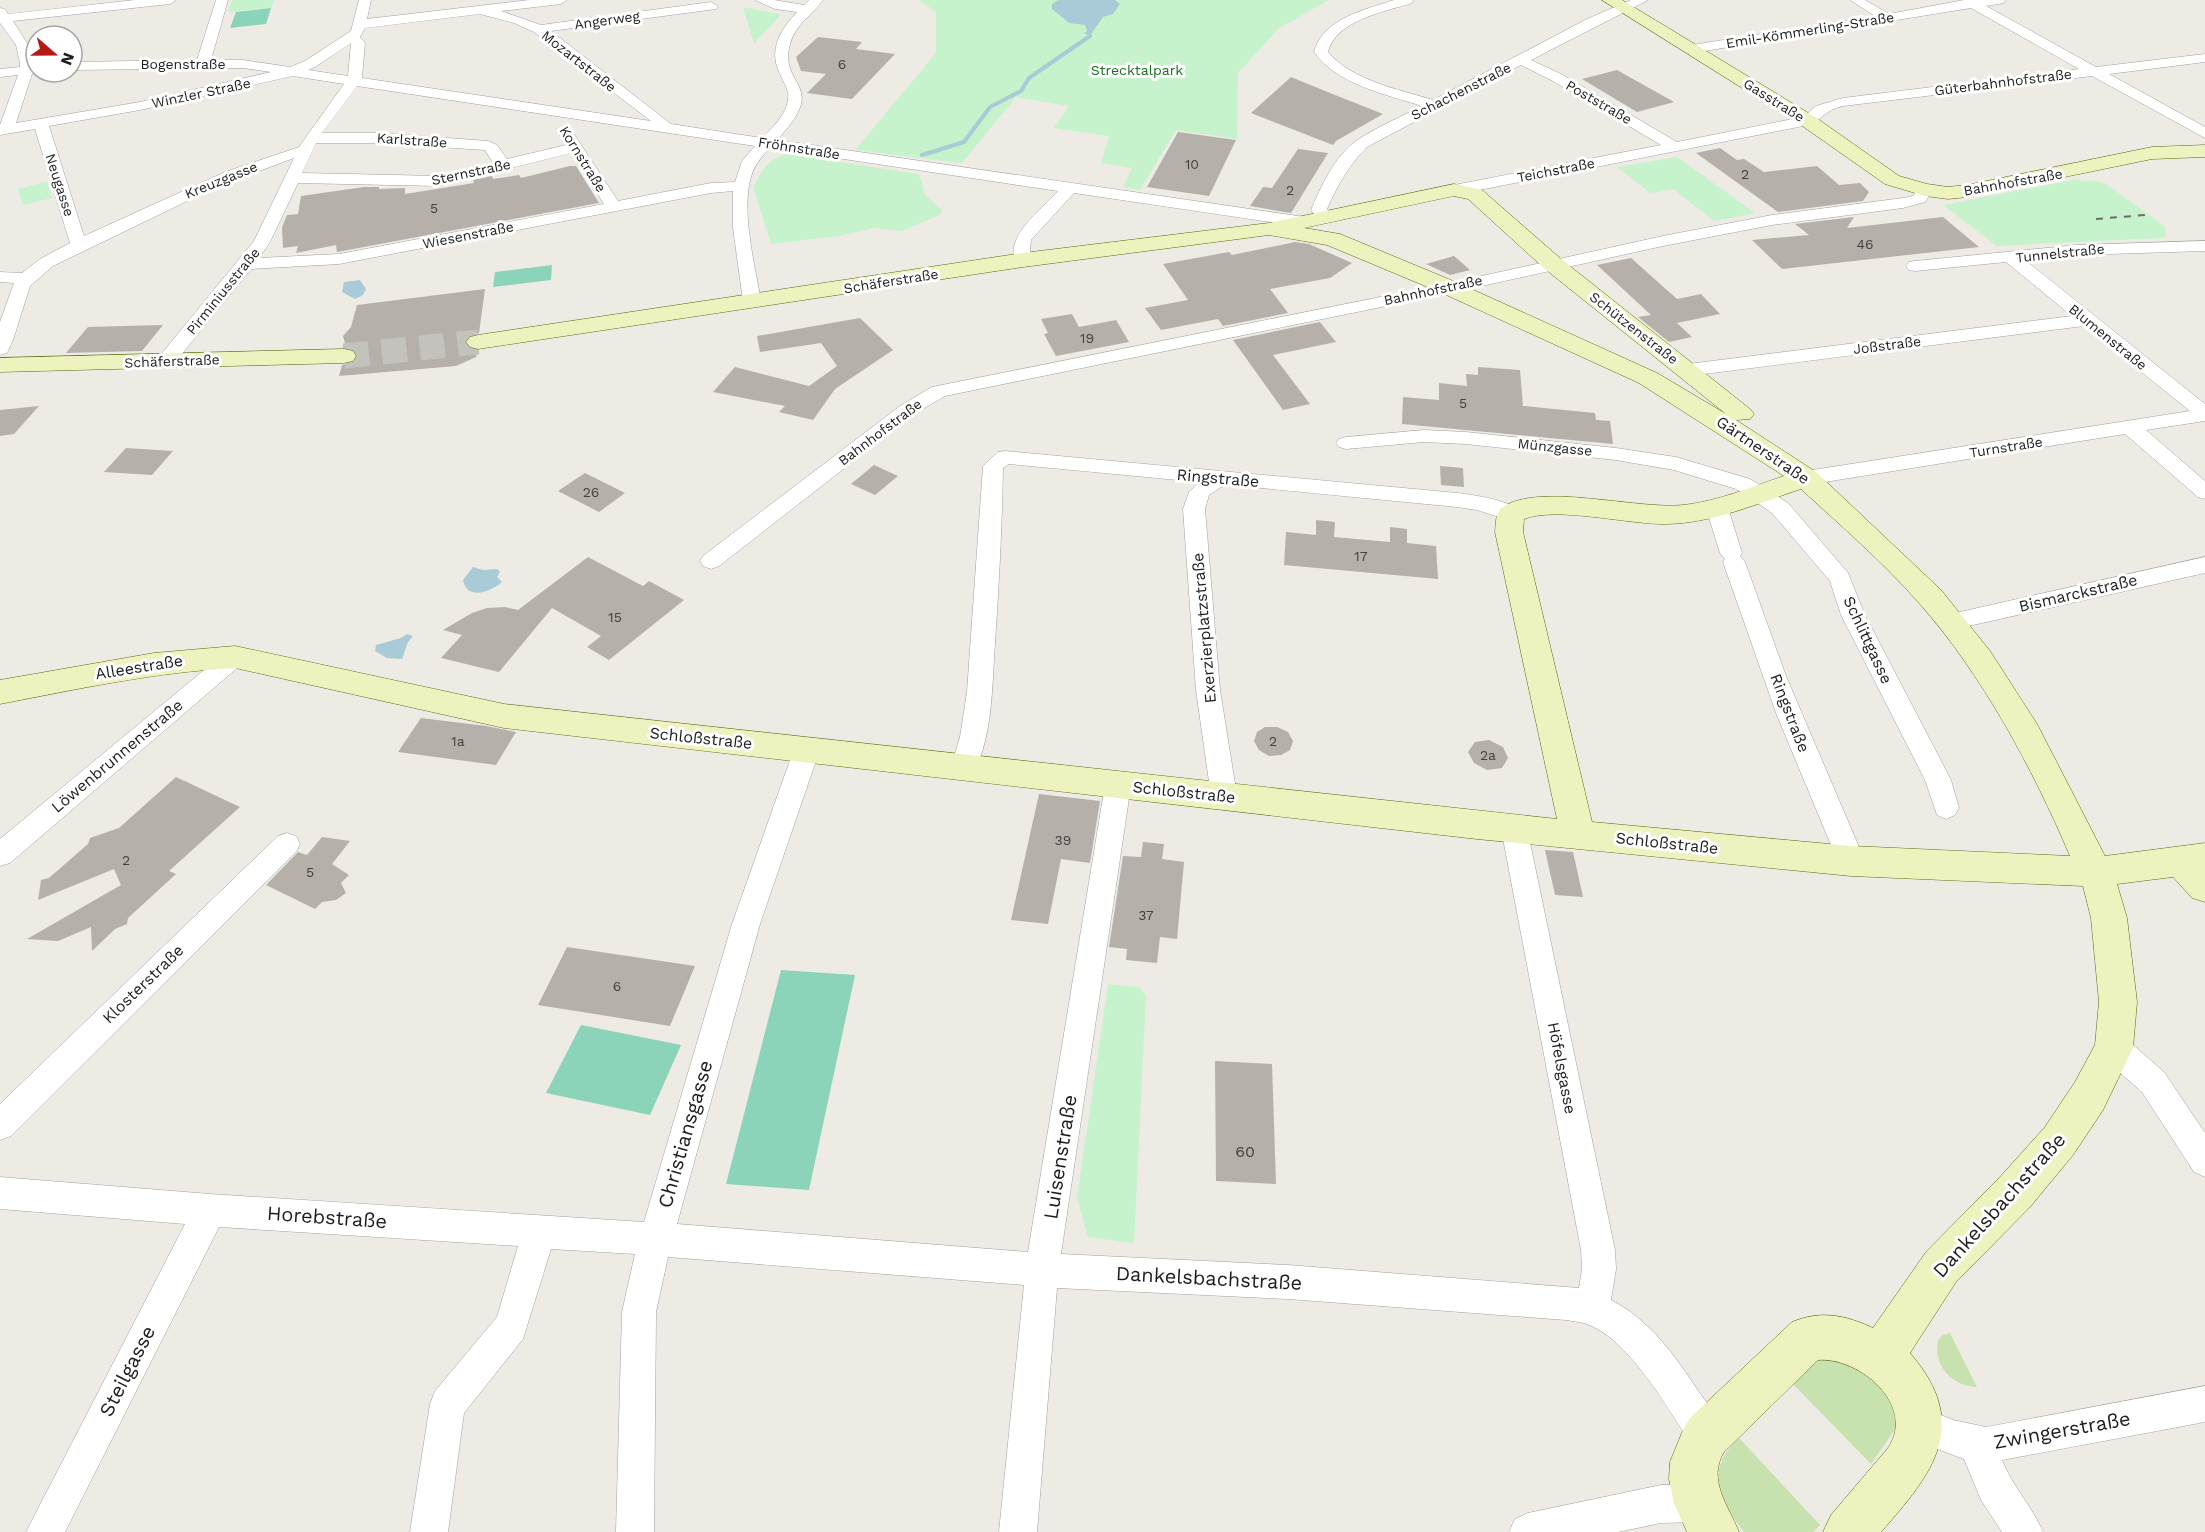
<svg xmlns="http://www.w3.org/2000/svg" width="2205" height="1532" font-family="'Work Sans',sans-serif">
  <rect width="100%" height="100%" fill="#edebe4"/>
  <path fill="#c7e2af" d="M1950,1333L1977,1387C1952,1386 1933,1366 1938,1340L1943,1335Z
    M1840,1356L1881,1381L1896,1414V1428L1871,1464L1791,1382L1810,1361Z
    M1739,1438L1820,1525L1813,1532H1744C1719,1500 1704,1470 1739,1438Z"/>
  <path fill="#c6f3cb" d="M232,0H274L271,8L228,12Z
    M919,0H1329L1279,28L1238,73L1237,139L1176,130L1140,190L1123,187L1132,168L1101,163L1109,136L1054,128L1069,106L1016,97L962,163L855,150L936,53V12Z
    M743,7L778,14L781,15L754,43Z
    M787,154L918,174L921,178L924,194L942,210L940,215L902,231L875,228L839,236L771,244L753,187C762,170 768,159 787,154Z
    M1677,157L1755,213L1714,221L1673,189L1650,193L1617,167Z
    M2079,179L2081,182L2091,180L2105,183L2165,227L2166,236L2160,238L1997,246L1943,205Z
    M47,182L52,198L23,205L18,189Z
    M1108,984L1139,987L1146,995L1134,1243L1088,1237L1077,1198Z"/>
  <path fill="#8bd4ba" d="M271,8L266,24L230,28L236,12Z
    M552,265L551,280L493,287L495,272Z
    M781,970L855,975L809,1190L726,1184Z
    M581,1025L681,1045L650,1115L546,1093Z"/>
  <path fill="#a9cbd7" d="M1058,0H1115L1120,4L1113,14L1103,17L1090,36L1084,33L1087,31L1085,25L1069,23L1052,9V4Z
    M360,280L366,289L363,295L355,299L342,292L344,282Z
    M473,567L483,570L497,569L500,572L497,577L502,582C491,592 467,601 463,580Z
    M407,634L413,636L408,642L402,659L387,658L375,651L376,645L401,638Z"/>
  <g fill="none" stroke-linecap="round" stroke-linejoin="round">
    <path stroke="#a9cbd7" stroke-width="4" d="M922,155L964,142L990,107L1021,91L1029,78L1090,36"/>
  </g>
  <path fill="#b6b0aa" d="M818,37L862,42L856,49L895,54L852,99L807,93L826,74L801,71L796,57Z
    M1617,70L1674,102L1637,112L1582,79Z
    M1291,77L1330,93L1383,114L1336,141L1333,145L1251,113Z
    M1178,132L1236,140L1209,196L1147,187Z
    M1720,148L1737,160L1744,159L1764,172L1817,166L1839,185L1860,183L1869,192L1863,201L1778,212L1696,153Z
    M1298,149L1328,153L1291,213L1250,206L1263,187L1272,188Z
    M570,166H576L599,203L337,252L336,245L296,253L298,246L283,248L282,227L287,215L298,214L301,196L364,187H379V189L405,188V194L474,183L473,180L492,176L493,179L519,175L521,178Z
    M1854,217L1847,228L1943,217L1979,247L1782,269L1752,240L1809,235L1795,224Z
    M1295,242L1309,244L1352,263L1330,278L1270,289L1288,313L1223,326L1218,319L1161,330L1145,308L1188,300L1163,264L1229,252L1232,255Z
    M1454,256L1470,270L1450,275L1426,264Z
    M1631,258L1677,299L1701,294L1720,314L1677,323L1692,337L1669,342L1638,317L1651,315L1597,265Z
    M485,289L479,333L469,335L464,342L468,348L477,351L476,357L456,366L339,376L342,365L353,363L358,357L355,350L346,347L343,336L351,327L357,305Z
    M1072,314L1079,327L1116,320L1129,342L1056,356L1044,334L1048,333L1041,319Z
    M860,318L893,350L835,389L813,420L779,412L785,406L713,392L735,367L809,386L837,366L821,343L760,352L757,336Z
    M1320,322L1336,342L1273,355L1310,404L1283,410L1233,340Z
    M163,325L142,351L66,353L88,327Z
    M1478,367L1520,370L1523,406L1595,413L1596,420L1610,421L1613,444L1402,424L1403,397L1439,400V383L1467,386L1466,374L1478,375Z
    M39,406L14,434L0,436V410Z
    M126,448L173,451L152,475L104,472Z
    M874,465L898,476L875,495L851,484Z
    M1440,466L1463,468L1464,487L1441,485Z
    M585,473L625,493L599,512L558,491Z
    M1316,520L1335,522L1334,537L1390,542V527L1407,529V543L1436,546L1438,579L1284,565L1286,532L1316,535Z
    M588,557L643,586L649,581L684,600L609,660L587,647L601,636L552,608L499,672L441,658L462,635L443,630L472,613L487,608L505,607L518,610Z
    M421,718L486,726L516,732L496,765L398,752Z
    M1265,727H1277L1288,732L1293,741L1290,750L1281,755L1269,756L1259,750L1254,741L1257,732Z
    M1489,740L1503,747L1508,758L1502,768L1487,770L1474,763L1468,752L1475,742Z
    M176,777L240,807L169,871L176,874L128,918L127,924L115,929L92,951L91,927L58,941L27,939L121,885L114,869L38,900L41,880L49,878L88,844L90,838L119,828Z
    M1039,794L1100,801L1090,863L1061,859L1048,924L1011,920Z
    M322,837L350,841L332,864L349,875L341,883L346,893L336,900L322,902L315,909L266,885L298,852L307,855Z
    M1143,842L1164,844L1162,859L1184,862L1177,939L1160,937L1157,963L1126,960L1127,949L1109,947L1123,856L1141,857Z
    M1545,850L1573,852L1583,897L1555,895Z
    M567,947L695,966L670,1026L538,1005Z
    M1215,1061L1272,1064L1276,1184L1216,1181Z"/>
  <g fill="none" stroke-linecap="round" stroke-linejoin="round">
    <path stroke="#c3c2bc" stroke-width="25" stroke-dasharray="25 13" stroke-linecap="butt" d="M344,356L478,342"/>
    <defs>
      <path id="street" d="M135,0H176L170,4L13,21L32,51L36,72H41L32,74L16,123L140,102L271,72L243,68L72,70V62L197,60L216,0H228L211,60H243L290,67L305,61L351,31L359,0H371L367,19L529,0H567L561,4L501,11L541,25L711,2L718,6L716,9L551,31L671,124L762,138C772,128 786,115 788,100C790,90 783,82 780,74C768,50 780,30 797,12L775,9L755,0H774L804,5L809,0H823C812,15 795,25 790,44C778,88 831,83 777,140L1305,217L1313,222L1305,227L1074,193L1031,240L1030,250L1032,260L1029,264H1017C1001,239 1043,208 1058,191L770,148C763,155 757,162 753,171C739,206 755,265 761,301L758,305H746L743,301L733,228V191L711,193L339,264L251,269L172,366H158L156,362L158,358L254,241L294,158L212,189L53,266L30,286L13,340L7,353L0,355V322L14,283L0,282V272L22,273L40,259L70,243L35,129L0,135V125L18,75L0,77V69L20,67V63L16,45L0,23V8L5,9L8,14ZM480,14L514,23L534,32L651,121L362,78L365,43L360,37L365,28ZM351,43L348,76L308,70L315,67ZM293,76L344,84L299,147L225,172L84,236L49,126L140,110ZM357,86L755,146L742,161L735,182L711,183L618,201L572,131L567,129L559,134L566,145L507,159L497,145L488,141L379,133H322ZM316,143H379L485,150L493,163L439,176L302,173ZM571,153L604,204L339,254L259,258L270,242L298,183L439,186Z
        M1394,0H1413L1412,3C1384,12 1336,20 1328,52C1353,81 1398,89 1433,100L1587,19L1631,0H1648L1531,60L1561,74L1677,142L1803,117L1816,106L1843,98L2079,69L1971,8L1692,53L1685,49L1692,45L1875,16L1850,0H1865L1889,14L1964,0H2005L2004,3L1986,6L2096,67L2205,54V62L2109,74L2205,127V138L2092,76L1843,106C1824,110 1819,123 1808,125L1454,195L1448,193L1446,190L1454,185L1661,145L1551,80L1521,65L1367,147C1349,165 1337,186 1327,209L1334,218L1332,221H1320L1311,210C1321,186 1335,156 1356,141C1376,127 1401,117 1422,106C1385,94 1338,85 1314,52C1323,18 1365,10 1394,0Z
        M1925,185L1933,190L1925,202L1903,208L1772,225L1663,246L1450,293L945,396L914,414L719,566L711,569L703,566L700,561L703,556L900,406L932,387L1450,283L1663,236L1772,215L1903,198L1913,196L1919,187Z
        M2205,241V251L2077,255L2025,260L2205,404V421L2146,430L2205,481V499L2198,497L2125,434L1806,485L1799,483L1796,478L1799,473L1806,471L2190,411L2084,326L1688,376L1681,374L1679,370L1681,366L1688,364L2072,316L2006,262L1915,271L1909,270L1906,266L1909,262L1915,261L2077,245Z
        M1424,430L1466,432L1616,448L1676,457L1750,479L1765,488L1788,503L1848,573L1865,615L1951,780L1959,808L1955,815L1946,819L1937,815L1925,780L1841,615L1830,581L1772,513L1751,498L1736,489L1674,470L1616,460L1466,444L1424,442L1346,449L1339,447L1336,443L1339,439L1346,437Z
        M1005,451L1457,493C1473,495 1513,500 1522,514L1519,519L1511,521L1477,510L1457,507L1230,485L1221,487L1209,495L1205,509L1220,690L1237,796L1233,803L1224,806L1215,803L1211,796L1196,690L1183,509L1189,492L1199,482L1009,464L1003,468C1002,527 999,585 995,643C992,685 993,736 973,774L964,777L955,774L951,767L960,737L967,692L983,466L998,452Z
        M1717,501L1725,503L1728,508L1742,553L1740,556L1745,562L1786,676L1865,861L1861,869L1851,872L1841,869L1776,713L1723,562L1725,559L1720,553L1706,508L1709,503Z
        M2205,557V573L1951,630L1943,628L1939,622L1943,616L1951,614Z
        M235,648L243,651L247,657L243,663L10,863L0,866V839L227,651Z
        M807,739L816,742L820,749L760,924L677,1224L1028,1252L1105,785L1109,778L1118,775L1127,778L1131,785L1061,1254L1288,1265L1579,1288L1582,1269L1581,1250L1501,828L1505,820L1514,817L1523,820L1527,828L1615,1250L1616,1269L1611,1300C1650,1320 1675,1356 1699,1392C1709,1406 1719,1419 1725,1435L1720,1448L1707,1453L1694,1448C1669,1411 1629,1337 1584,1323C1579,1322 1572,1321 1566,1320L1288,1299L1057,1288L1037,1532H999L1024,1285L668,1257L656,1312L654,1532H616L622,1312L635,1254L551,1249L523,1339L464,1413L448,1532H410L430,1404L435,1391L497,1317L518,1246L219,1227L65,1532H26L185,1224L0,1209V1177L210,1194L644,1222L732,924L794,749L798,742Z
        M287,833L296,836L300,844L296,852L11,1136L0,1140V1104L278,836Z
        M2114,1034L2125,1038L2164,1072L2205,1133V1177L2194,1172L2142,1092L2103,1058L2099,1048L2103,1038Z
        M2205,1386V1422L2002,1460C2012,1486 2032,1506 2043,1532H2002L1981,1500L1964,1459L1908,1438L1903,1425L1908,1412L1921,1407L1953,1420L1986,1427Z
        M1698,1484L1711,1490L1717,1503L1711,1516L1698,1522L1661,1523L1618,1532H1509L1515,1519L1528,1513L1661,1485Z"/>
      <path id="secondary" d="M1602,0H1622L1815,117L1899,176L1927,184L1948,187L1967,185L2152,147L2205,145V157L2152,159L1967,197L1948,199L1925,196L1885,184L1801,125Z
        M1454,184L1482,190L1561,259L1750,409L1754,414L1750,419L1736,420L1816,472L1941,590L1990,651L2037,724L2105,856L2205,843V902L2192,898L2173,877L2117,884L2127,918L2137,1002L2133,1048L2103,1110L2073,1155L2030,1207L1956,1282L1910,1353C1972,1425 1933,1473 1881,1532H1823L1831,1515L1888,1448C1917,1405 1859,1357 1818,1360L1724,1452C1707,1480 1728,1505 1739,1532H1687L1674,1503L1669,1479L1670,1462L1683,1430L1690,1418L1792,1322C1821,1310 1845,1315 1873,1328L1926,1252L2000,1177L2045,1127L2075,1082L2095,1045L2099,1002L2091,918L2083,886L1851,876L1477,839L504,728L235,668C156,672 78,689 0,704V680L154,653L235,646L504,704L1557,819L1495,532C1496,524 1495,512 1503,507C1540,482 1637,510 1684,505C1719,501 1751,487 1784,476L1639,383L1442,293L1327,245L1269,235L1023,267L478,349L470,347L466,342L470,337L478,335L1023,253L1269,223ZM1454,196L1468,199L1545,269L1726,414L1657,373L1458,283L1340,234L1304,228ZM1801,489C1841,526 1883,562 1919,603C1982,674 2033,769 2070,856L1851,846L1592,822L1523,532L1524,519C1557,506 1630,525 1667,524C1714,523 1758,503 1801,489Z
        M344,349L353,351L356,356L353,361L344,363L0,372V358Z"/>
    </defs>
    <use href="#street" stroke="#a1a1a1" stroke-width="1"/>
    <use href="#secondary" stroke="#5c6910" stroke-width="1"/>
    <use href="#street" fill="#fff" fill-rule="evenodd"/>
    <use href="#secondary" fill="#eef2be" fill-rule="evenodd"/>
    <path stroke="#6b6b6b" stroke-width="2" stroke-dasharray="7 7" stroke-linecap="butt" d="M2096,219L2145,215"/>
  </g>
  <g text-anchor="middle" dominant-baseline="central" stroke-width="6" stroke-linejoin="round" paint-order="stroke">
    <g font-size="14" fill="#1d1d1d" stroke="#fff">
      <text transform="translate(607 20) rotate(-8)">Angerweg</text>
      <text transform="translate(1810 30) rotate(-9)">Emil-Kömmerling-Straße</text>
      <text transform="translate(579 61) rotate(38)">Mozartstraße</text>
      <text x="183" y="64">Bogenstraße</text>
      <text transform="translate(2003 82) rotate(-7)">Güterbahnhofstraße</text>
      <text transform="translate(1461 91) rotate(-27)">Schachenstraße</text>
      <text transform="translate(201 93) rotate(-12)">Winzler Straße</text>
      <text transform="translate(1774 100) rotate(32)">Gasstraße</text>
      <text transform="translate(1599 102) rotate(30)">Poststraße</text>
      <text transform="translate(412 140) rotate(4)">Karlstraße</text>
      <text transform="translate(799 148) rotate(9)">Fröhnstraße</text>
      <text transform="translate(583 159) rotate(58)">Kornstraße</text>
      <text transform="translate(1556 170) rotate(-11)">Teichstraße</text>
      <text transform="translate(471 172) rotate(-12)">Sternstraße</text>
      <text transform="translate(221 180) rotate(-22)">Kreuzgasse</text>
      <text transform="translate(2013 182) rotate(-10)">Bahnhofstraße</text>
      <text transform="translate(60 185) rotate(72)">Neugasse</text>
      <text transform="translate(468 235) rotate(-11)">Wiesenstraße</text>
      <text transform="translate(2060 253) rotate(-6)">Tunnelstraße</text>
      <text transform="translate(891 281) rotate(-9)">Schäferstraße</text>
      <text transform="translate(1433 290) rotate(-12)">Bahnhofstraße</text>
      <text transform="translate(223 291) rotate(-51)">Pirminiusstraße</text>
      <text transform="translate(1634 328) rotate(38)">Schützenstraße</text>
      <text transform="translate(2108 337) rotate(39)">Blumenstraße</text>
      <text transform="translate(1887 345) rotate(-7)">Joßstraße</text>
      <text transform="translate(172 361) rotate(-2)">Schäferstraße</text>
      <text transform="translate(880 432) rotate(-37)">Bahnhofstraße</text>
      <text transform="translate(1555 447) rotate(6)">Münzgasse</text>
      <text transform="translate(2006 447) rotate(-9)">Turnstraße</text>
    </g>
    <g font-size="14" fill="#434240">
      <text x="842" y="64">6</text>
      <text x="1192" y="164">10</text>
      <text x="1745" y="174">2</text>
      <text x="1290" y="190">2</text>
      <text x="434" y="208">5</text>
      <text x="1865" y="244">46</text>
      <text x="1087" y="338">19</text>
      <text x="1463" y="403">5</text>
      <text x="591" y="492">26</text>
      <text x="1361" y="556">17</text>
      <text x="615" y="617">15</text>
      <text x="458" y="741">1a</text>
      <text x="1273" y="741">2</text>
      <text x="1488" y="755">2a</text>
      <text x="1063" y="840">39</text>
      <text x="126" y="860">2</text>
      <text x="310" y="872">5</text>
      <text x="1146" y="915">37</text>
      <text x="617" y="986">6</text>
    </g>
    <g font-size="14" fill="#177021" stroke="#fff">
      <text x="1137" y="70">Strecktalpark</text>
    </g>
    <g font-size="16" fill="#1d1d1d" stroke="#fff">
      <text transform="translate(1763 450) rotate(34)">Gärtnerstraße</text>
      <text transform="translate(1218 478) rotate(5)">Ringstraße</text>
      <text transform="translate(2078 593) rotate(-13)">Bismarckstraße</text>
      <text transform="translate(1204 628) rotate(-95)">Exerzierplatzstraße</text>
      <text transform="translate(1868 640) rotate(65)">Schlittgasse</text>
      <text transform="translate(139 667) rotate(-9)">Alleestraße</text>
      <text transform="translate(1790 713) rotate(69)">Ringstraße</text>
      <text transform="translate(701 738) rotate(6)">Schloßstraße</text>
      <text transform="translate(117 756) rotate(-40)">Löwenbrunnenstraße</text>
      <text transform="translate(1184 792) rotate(6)">Schloßstraße</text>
      <text transform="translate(1667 843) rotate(6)">Schloßstraße</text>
      <text transform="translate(143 984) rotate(-44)">Klosterstraße</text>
      <text transform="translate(1562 1068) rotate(79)">Höfelsgasse</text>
    </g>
    <g font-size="16" fill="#434240">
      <text x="1245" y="1151">60</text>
    </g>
    <g font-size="20" fill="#1d1d1d" stroke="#fff">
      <text transform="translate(685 1134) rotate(-74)">Christiansgasse</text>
      <text transform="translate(1060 1157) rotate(-81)">Luisenstraße</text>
      <text transform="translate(1999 1205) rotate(-48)">Dankelsbachstraße</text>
      <text transform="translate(327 1217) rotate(4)">Horebstraße</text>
      <text transform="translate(1209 1278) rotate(3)">Dankelsbachstraße</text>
      <text transform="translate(127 1371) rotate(-63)">Steilgasse</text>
      <text transform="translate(2062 1430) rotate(-10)">Zwingerstraße</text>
    </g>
  </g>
  <g transform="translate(54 54) rotate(110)"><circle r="28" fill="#ffffff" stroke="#a5a5a5" stroke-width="1.5"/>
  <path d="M0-4.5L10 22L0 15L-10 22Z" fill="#b61a15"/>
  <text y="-9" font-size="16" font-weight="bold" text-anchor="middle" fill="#1d1d1d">N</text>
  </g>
</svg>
